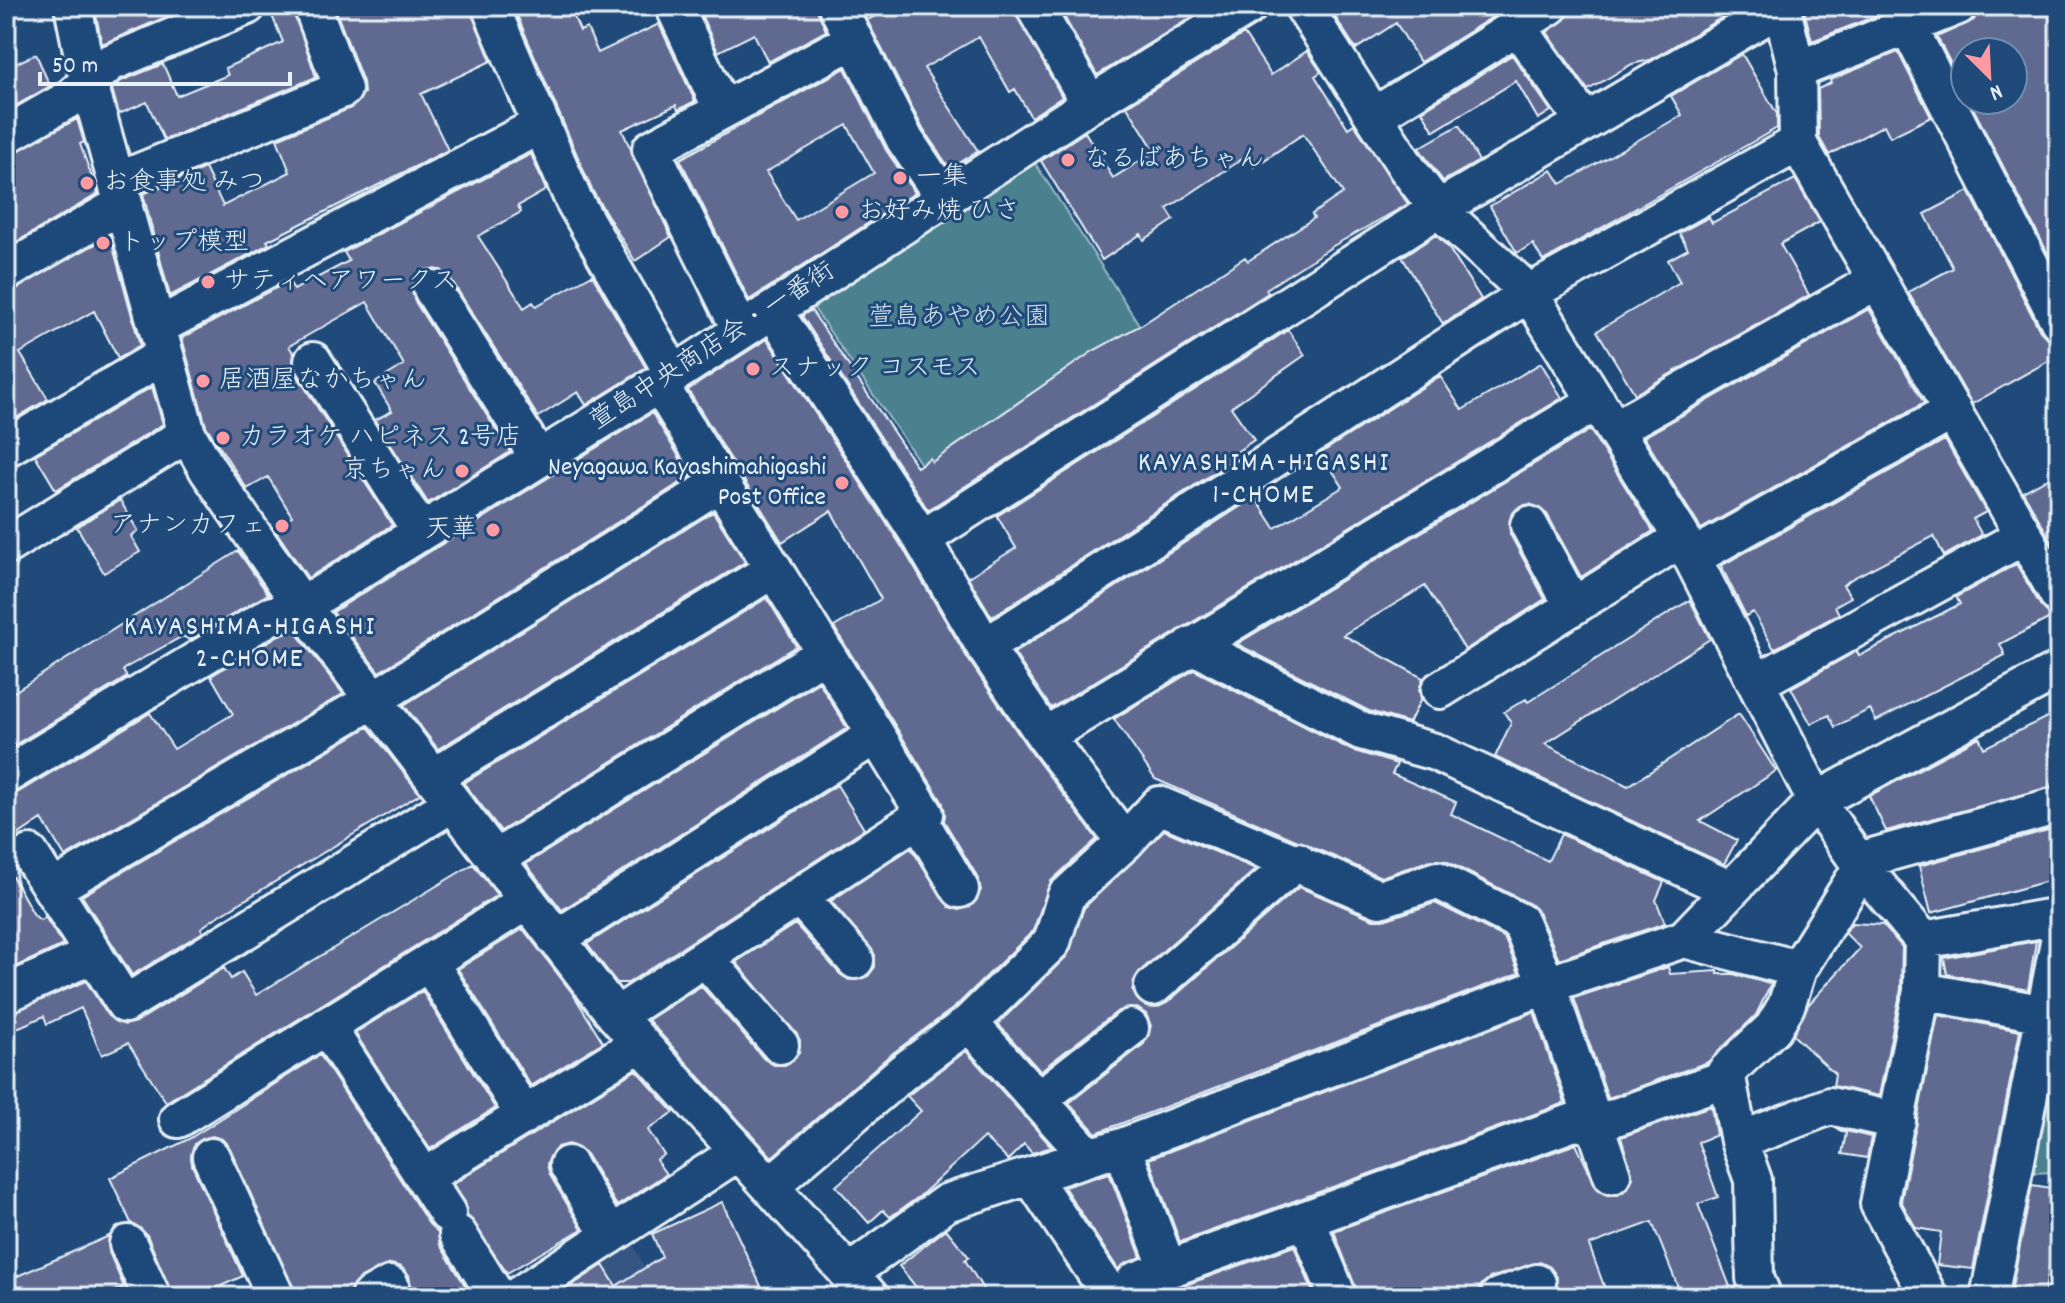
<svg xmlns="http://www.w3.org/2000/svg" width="2065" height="1303" font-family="Dekko,'Klee One',sans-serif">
  <rect width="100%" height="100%" fill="#1f4a7a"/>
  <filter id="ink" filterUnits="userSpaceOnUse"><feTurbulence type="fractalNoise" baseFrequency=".0125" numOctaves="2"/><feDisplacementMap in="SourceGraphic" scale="16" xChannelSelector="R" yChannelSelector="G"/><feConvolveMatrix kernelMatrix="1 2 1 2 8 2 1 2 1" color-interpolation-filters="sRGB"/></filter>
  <g filter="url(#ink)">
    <path fill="#365683" d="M633,1244L659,1297H550Z"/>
    <path fill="#4b818e" stroke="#9ab9c3" stroke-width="2" d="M1024,146L1140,326L925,470L802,291Z
      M2059,1001V1172L2027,1173Z"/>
    <path fill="#606990" stroke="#e8f1f8" stroke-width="2" fill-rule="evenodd" d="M94,6H192L102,44Z
      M268,6H292L316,77L164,140L147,102L119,114L112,89L121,81L163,64L177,96L228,75L225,68L283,42Z
      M334,6H469L491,61L421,94L448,150L267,241L269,244L170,296L143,194L205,168L223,206L290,172L277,139L351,108L364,93L363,82Z
      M513,6H569L580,31L587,28L598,53L659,24L695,101L678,110L676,105L622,130L671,237L635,261L592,190Z
      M697,6H816L826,31L768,62L754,34L718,52Z
      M895,6H1013L1062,97L1031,117L1015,89L1010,92L979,37L924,68L978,151L950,169L923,129L867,20Z
      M1058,6H1192L1197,14L1097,75Z
      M1328,6H1510L1420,62L1396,23L1356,49Z
      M1571,6H1741L1650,60L1632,64L1588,90L1547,32L1568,16Z
      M1803,6H1901L1812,41Z
      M1979,6H2059V275L1969,100H2013V52H1965V91L1937,37L1974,20Z
      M1244,34L1271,75L1307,51L1321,72L1315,76L1348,128L1354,124L1408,204L1333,246L1266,289L1268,293L928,510L802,316L811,310L917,467L930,458L932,462L1093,351L1143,324L1245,257L1248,261L1314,218L1312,214L1343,193L1303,134L1254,167L1247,156L1167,209L1174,220L1144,240L1141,234L1102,260L1041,161L1085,132L1113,178L1155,151L1127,106Z
      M1898,52L1931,117L1890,137L1884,125L1829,155L1819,137L1818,89L1831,83L1830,80Z
      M36,54L50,86L6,111V68Z
      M1742,54L1777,114V128L1543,261L1533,244L1517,253L1490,206L1552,170L1561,184L1682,115L1671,96Z
      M1512,55L1551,111L1538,119L1516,81L1434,131L1422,111Z
      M845,68L886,150L915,193L749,300L680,159ZM847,125L874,173L796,220L766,172Z
      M77,119L84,142L80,144L98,194L6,248V156Z
      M1459,125L1479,161L1443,181L1419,148Z
      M531,154L546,190L518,206L521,212L478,236L524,308L533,302L536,306L592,275L646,368L586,405L578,392L538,417L450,278L441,270L422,271L413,280L414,300L510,452L428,503L375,420L392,411L375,383L404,365L367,302L289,346L294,354L295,372L392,525L308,578L273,527L292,516L268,477L247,489L206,426L182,338L289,281L294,290L349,261L344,252Z
      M1795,179L1820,222L1780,244L1809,295L1635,394L1597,331L1680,282L1668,260L1688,249L1679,233L1709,217L1712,223Z
      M1969,191L2040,331L2048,339L2059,342V355L1972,404L1908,292L1953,268L1925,214Z
      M1436,235L1448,247L1481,299L1443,324L1402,257Z
      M110,236L140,345L118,358L94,311L20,353L48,399L14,419L6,405V293Z
      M1869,309L1924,403L1701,529L1644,437Z
      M1288,330L1305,355L1231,407L1254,440L1229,457L1232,461L992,617L968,577L1016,548L997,516Z
      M767,339L904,550L968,659L1028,748L1097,839L1051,881L1033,931L955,1007L889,1056L772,1157L648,1020L701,986L764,1059L774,1065H785L799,1053L800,1040L736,962L795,924L840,974L849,980L868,976L875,967V955L831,901L911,848L949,907L959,910L970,907L981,890L978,878L944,821L943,803L834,627L881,599L831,511L782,542L688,390Z
      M1541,363L1562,398L1051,708L1014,653L1255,497L1275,528L1343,487L1321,453L1440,376L1462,410Z
      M152,387L163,424L56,490L35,455Z
      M652,413L691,476L379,672L333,612Z
      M1590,430L1653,531L1581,577L1547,514L1530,504L1520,506L1511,515L1510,534L1545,599L1465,650L1425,586L1343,635L1423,678L1419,690L1421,699L1409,723L1369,711L1237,644Z
      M1945,440L1986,512L1973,519L1982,535L1944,556L1934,536L1853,578L1843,585L1851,597L1835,606L1839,614L1774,649L1753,612L1746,616L1721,566Z
      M2059,472V554L2023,492Z
      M120,500L138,531L131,536L140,552L104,573L77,527Z
      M713,512L745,562L438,749L404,705Z
      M238,551L268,594L189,640L183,636L127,667L123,671L127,677L6,750V697Z
      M2016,564L2041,606L2054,616L2000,644L2005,655L1876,721L1870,709L1835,727L1829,715L1811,724L1791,688L1857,651L1859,656L1960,604L1956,597Z
      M767,598L796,646L501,831L464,783Z
      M1690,600L1710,639L1545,744L1628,786L1739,714L1776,771L1700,821L1737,840L1724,864L1495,757L1511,723L1504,712L1526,699L1528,702Z
      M294,630L343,694L65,857L42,819L6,843V796L17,793L150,713L174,749L233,714L211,676L279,635Z
      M1194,670L1351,750L1397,764L1392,774L1456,802L1451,814L1548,861L1561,834L1664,882L1656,900L1665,923L1559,959L1539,914L1530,904L1446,861L1431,860L1381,877L1155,779L1114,719Z
      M819,682L847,728L562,910L526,864Z
      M2059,711V785L1886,831L1869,796L1979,737L1984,748Z
      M368,727L420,794L215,918L201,928L203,932L132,975L82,896Z
      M837,785L864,829L628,983H617L587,944Z
      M2059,827V878L1931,913L1919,866Z
      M1164,830L1256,869L1139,972L1132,990L1146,1007L1156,1008L1167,1003L1299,887L1373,919H1387L1435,903L1504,937L1519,973L1096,1133L1069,1103L1144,1044L1151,1026L1146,1014L1137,1008L1118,1011L1040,1071L998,1024L1067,956L1084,908Z
      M473,864L497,895L166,1102L128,1043L102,1055L81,1008L47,1024L44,1016L6,1033V1015L86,981L108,1016L125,1025L136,1022L224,968L231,979L242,972L256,995Z
      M6,865L34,915L40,920L45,917L63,945L6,971Z
      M1852,923L1883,925L1902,947L1901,989L1879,1096L1833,1086L1835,1074L1793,1035L1808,1005L1860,948L1845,933Z
      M523,929L573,994L603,1042L531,1086L458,969Z
      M2036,941L2028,990L1947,974L1944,958Z
      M1668,967L1670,974L1718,971V974H1733L1771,984L1756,1015L1708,1062L1608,1098L1574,998Z
      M422,991L495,1108L430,1149L355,1033Z
      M1534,1012L1565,1103L1180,1242L1149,1159Z
      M1938,1015L2020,1031L1973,1269L1937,1265L1941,1232L1916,1228L1901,1201Z
      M966,1051L1052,1147L1032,1153L1024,1144L1008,1160L984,1137L920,1196L890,1217L883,1210L869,1223L836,1186L921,1111L907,1096Z
      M320,1055L429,1224L438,1232L440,1245L471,1295L468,1297H407L411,1286L409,1275L401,1267L391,1264L359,1279L348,1297H297L230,1148L222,1139L212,1136L194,1144L192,1165L243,1276L197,1297H173L147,1235L131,1223L110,1178L189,1139Z
      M636,1070L674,1112L648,1130L664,1155L656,1160L666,1174L617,1206L586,1154L569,1144L557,1147L547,1164L550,1175L582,1229L507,1273L467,1215L465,1202L453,1184Z
      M1711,1106L1716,1135L1698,1142L1718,1197L1698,1204L1734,1297H1682L1652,1222L1589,1245L1608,1297H1553L1557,1277L1550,1267L1540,1262L1490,1278L1482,1284L1478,1297H1359L1334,1231L1576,1144L1598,1190L1607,1195H1618L1628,1188L1633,1178L1621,1137Z
      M1837,1129L1871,1137L1867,1158L1842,1154L1846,1133Z
      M1109,1173L1141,1257L1118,1269L1064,1187Z
      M2032,1185L2059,1189V1233L2052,1250L2044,1297H2010Z
      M722,1202L766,1297H554L603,1265L616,1286L662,1257L652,1234Z
      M946,1229L969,1257L965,1260L988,1297H924L899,1266Z
      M109,1236V1252L124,1287L100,1297H6V1281Z
      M1294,1246L1315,1297H1152Z"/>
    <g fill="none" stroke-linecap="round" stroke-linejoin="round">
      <defs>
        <path id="minor" d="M73,6L88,80L187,434L208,470L302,606L616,1016L870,1297
          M490,6L573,199L674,375
          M674,6L722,109
          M837,6L905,140L944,198
          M1034,6L1090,104
          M1303,6L1407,168L1438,209L1529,293L1682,538L1816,801L1862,867L1923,940L1922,991L1879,1204L1929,1297
          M1517,26L1585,122
          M1909,28L2059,321
          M1797,70L1958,6
          M1374,116L1550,6
          M6,135L69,99L110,63L247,6
          M1798,143L2059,596
          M118,181L343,89L312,6
          M6,272L124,203
          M432,289L538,457
          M773,310L922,539L985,647L1045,736L1125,842
          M157,327L540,125
          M741,331L651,149L853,40
          M313,361L421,532
          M1615,429L1876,281
          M6,448L165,355
          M1529,525L1573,606
          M922,539L1438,209L1781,7
          M6,546L187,434
          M1692,558L1953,411
          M1192,645L1361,731L1435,752L1731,890
          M985,647L1529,293L1798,143L1797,70L1781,6
          M1756,683L2024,536
          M1440,690L1682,538
          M1045,736L1597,401
          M6,775L270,616L302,606L659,384L1090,104L1249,6
          M433,777L774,569
          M918,818L960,889
          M30,854L125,1004L453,803
          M495,859L825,653
          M1858,861L2059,805
          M54,888L373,700L720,483
          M799,896L855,960
          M556,939L876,735
          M1684,939L1798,969
          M1923,940L2059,916
          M705,958L780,1045
          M429,962L524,1115
          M1153,987L1297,861
          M1922,991L2045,1014
          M6,994L94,954
          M616,1016L925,814L659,384
          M969,1023L1089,1157L1122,1147L1547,985L1684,939L1816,801L2059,670
          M326,1026L447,1213
          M1038,1100L1130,1028
          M178,1119L527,901
          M1739,1141L1830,1106L1897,1121
          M1122,1147L1168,1269
          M211,1157L276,1297
          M568,1165L610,1236
          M425,1177L640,1043
          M1032,1178L1112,1297
          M771,1185L903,1072L969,1023L1052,942L1066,896L1125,842L1159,805L1380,899L1437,880L1520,922L1547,985L1612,1175
          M1306,1219L1338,1297
          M458,1234L497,1297
          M128,1244L152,1297
          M848,1274L946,1203L1089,1157
          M1135,1281L1574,1122L1593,1125L1727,1078
          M369,1297L390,1285
          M516,1297L737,1153
          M1498,1297L1537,1283
          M1763,1297L1755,1278L1753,1180L1739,1141L1726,1072L1773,1028L1786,1006L1798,969L1862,867
          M1989,1297L2059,942"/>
      </defs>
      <use href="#minor" stroke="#e8f1f8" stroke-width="42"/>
      <use href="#minor" stroke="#1f4a7a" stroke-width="36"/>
    </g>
  </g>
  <g fill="#ff9aa2" stroke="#1f4a7a" stroke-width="3">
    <circle cx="1068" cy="160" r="8"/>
    <circle cx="900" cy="178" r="8"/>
    <circle cx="87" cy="183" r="8"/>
    <circle cx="842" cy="212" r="8"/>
    <circle cx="103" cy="243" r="8"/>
    <circle cx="208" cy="282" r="8"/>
    <circle cx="753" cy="369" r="8"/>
    <circle cx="203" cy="381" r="8"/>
    <circle cx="223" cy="438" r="8"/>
    <circle cx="462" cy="471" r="8"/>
    <circle cx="842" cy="483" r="8"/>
    <circle cx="282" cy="526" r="8"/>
    <circle cx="493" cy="530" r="8"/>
  </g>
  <g text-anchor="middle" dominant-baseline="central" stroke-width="6" stroke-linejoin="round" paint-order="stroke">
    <g font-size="26" fill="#e8f1f8" stroke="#1f4a7a" text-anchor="start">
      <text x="1084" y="160">なるばあちゃん</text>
      <text x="916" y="178">一集</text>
      <text x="103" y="183">お食事処 みつ</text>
      <text x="858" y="212">お好み焼 ひさ</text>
      <text x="119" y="243">トップ模型</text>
      <text x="224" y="282">サティヘアワークス</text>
      <text x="769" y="369">スナック コスモス</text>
      <text x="219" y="381">居酒屋なかちゃん</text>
      <text x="239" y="438">カラオケ ハピネス 2号店</text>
      <text x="826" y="468" text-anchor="end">Neyagawa Kayashimahigashi<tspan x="826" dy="30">Post Office</tspan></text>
      <text x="446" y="471" text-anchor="end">京ちゃん</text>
      <text x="266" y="526" text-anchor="end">アナンカフェ</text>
      <text x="477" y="530" text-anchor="end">天華</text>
    </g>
    <g font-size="26" fill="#d0e0e8" stroke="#1f4a7a">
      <text x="959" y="318">萱島あやめ公園</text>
    </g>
    <g font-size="26" fill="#e8f1f8" stroke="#1f4a7a">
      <text transform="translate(713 347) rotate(-33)">萱島中央商店会・一番街</text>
    </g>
    <g font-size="28" letter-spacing="2" fill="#e8f1f8" stroke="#1f4a7a">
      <text x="1264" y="465">KAYASHIMA-HIGASHI<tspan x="1264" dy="32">1-CHOME</tspan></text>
      <text x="250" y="629">KAYASHIMA-HIGASHI<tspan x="250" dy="32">2-CHOME</tspan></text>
    </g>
  </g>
  <rect width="2065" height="1303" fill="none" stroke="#1f4a7a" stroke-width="32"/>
  <rect x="16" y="16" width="2033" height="1271" fill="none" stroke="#e8f1f8" stroke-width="3" filter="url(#ink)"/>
  <g transform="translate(1989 76) rotate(156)"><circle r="38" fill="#1f4a7a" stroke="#6f8dac" stroke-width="2"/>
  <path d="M0-6L14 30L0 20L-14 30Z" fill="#ff9aa2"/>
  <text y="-12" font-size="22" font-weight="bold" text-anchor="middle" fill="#e8f1f8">N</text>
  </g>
  <path d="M40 72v12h250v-12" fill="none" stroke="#e8f1f8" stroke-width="4"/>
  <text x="52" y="72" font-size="24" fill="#e8f1f8" stroke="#1f4a7a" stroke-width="6" paint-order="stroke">50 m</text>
</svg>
